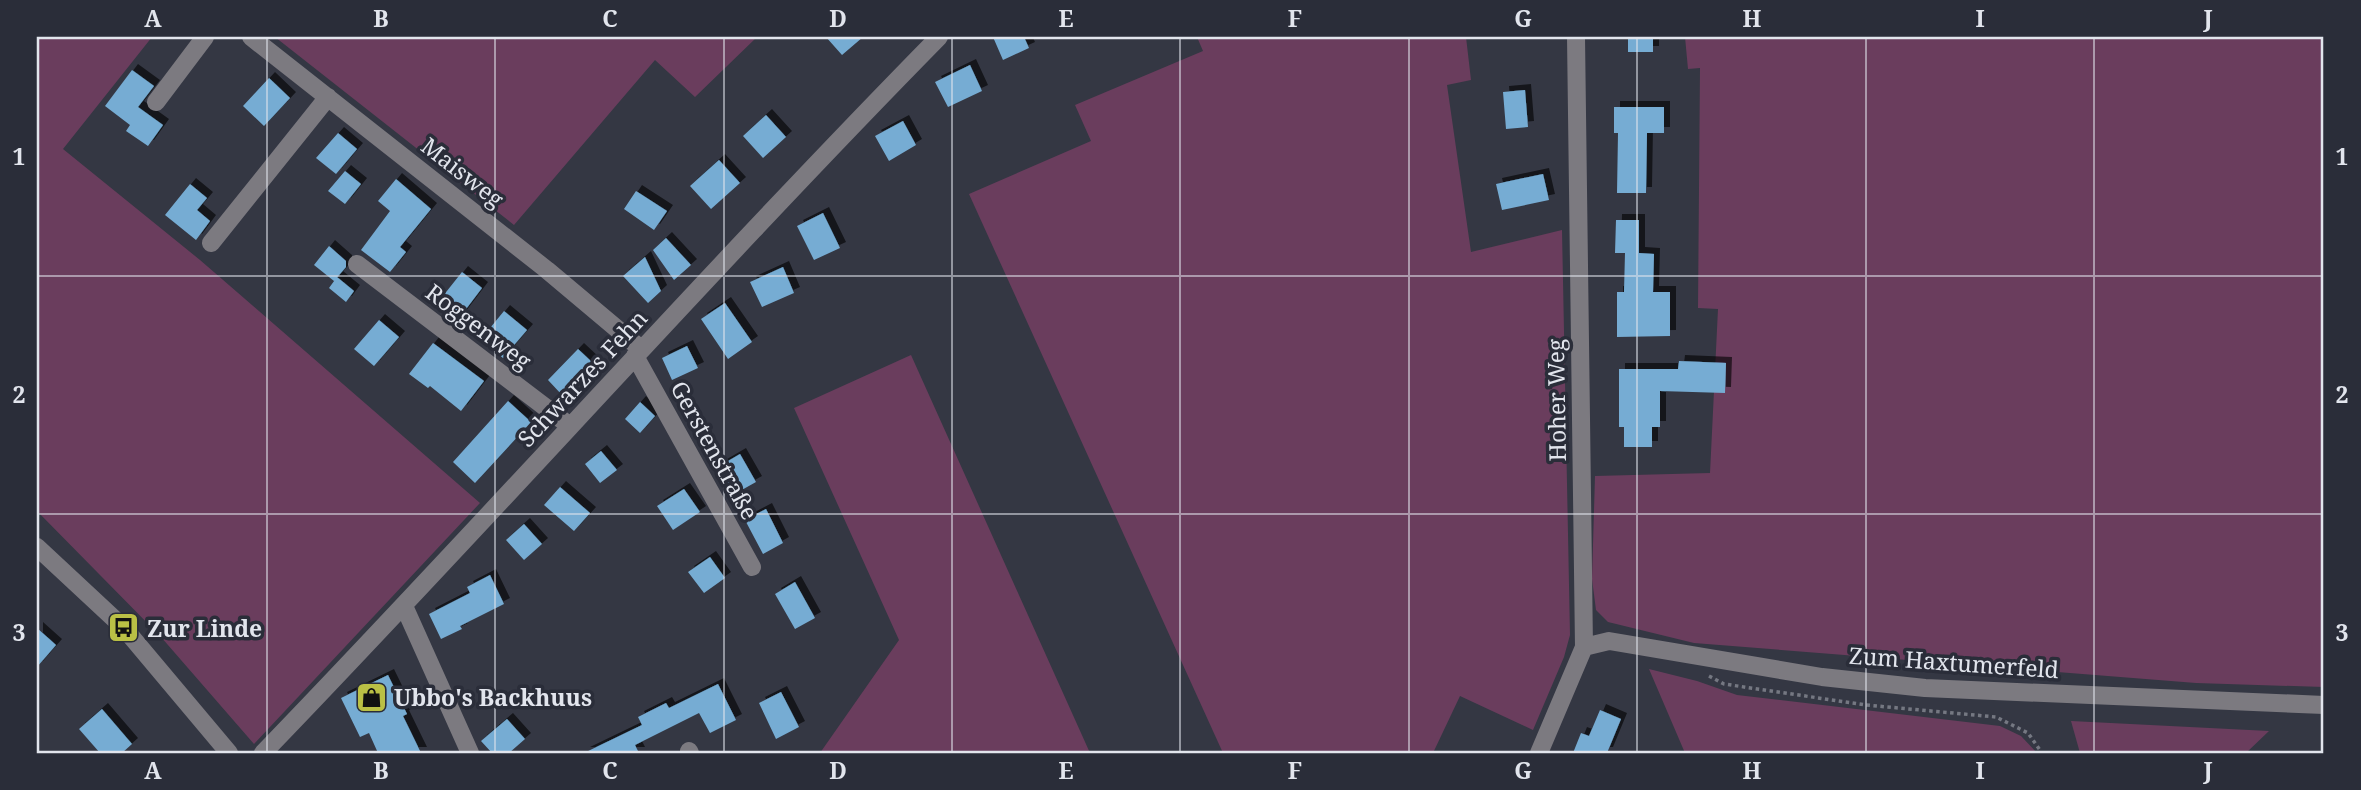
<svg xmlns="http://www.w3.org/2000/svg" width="2361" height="790" font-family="'Noto Serif',serif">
  <defs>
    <filter id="shadow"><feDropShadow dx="6" dy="-6" stdDeviation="0" flood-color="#0009"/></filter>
  </defs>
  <rect width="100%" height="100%" fill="#343743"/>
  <path fill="#6a3d5d" d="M37,37H152L63,149L200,260L480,503L254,744L161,637L37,511Z
    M275,37H757L695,97L655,60L514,225Z
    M1197,37H1466L1471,80L1447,85L1471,252L1562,230L1570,635L1564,657L1533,730L1460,696L1433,753H1223L969,194L1091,141L1075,105L1203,51Z
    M1685,37H2324V687L2196,683L1694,643L1608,622L1596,610L1592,579L1595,476L1710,473L1718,309L1698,308L1700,68L1688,69Z
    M911,355L1090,753H820L899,640L794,408Z
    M1649,669L1697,681L1737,695L2000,726L2021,736L2037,753H1685Z
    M2071,721L2269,731L2246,753H2080Z"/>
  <path fill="#76acd3" filter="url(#shadow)" d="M826,37H863L842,55Z
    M993,37H1024L1029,48L1003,60Z
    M1628,37H1653V52H1628Z
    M970,65L982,91L948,107L935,82Z
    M132,70L154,86L138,107L163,125L148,146L126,131L130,125L105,106Z
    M269,78L290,98L264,126L243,106Z
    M1525,90L1528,127L1506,129L1503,92Z
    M1614,107H1664V133H1647L1646,193H1617L1618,133H1614Z
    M766,115L786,137L763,158L743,136Z
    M903,121L916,145L889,161L875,136Z
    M338,133L357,149L336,174L316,158Z
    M719,160L740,183L711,209L690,186Z
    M345,171L361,184L345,204L328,191Z
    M1543,174L1549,200L1502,210L1496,184Z
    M396,179L431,209L400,247L406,252L390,272L361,250L390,211L378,201Z
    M190,184L207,198L197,210L210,221L196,240L165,215Z
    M636,191L667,211L654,230L624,209Z
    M823,213L840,248L814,260L797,226Z
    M1616,220H1639V253L1654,254L1653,292H1670V336L1617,337V292H1624L1625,253H1615Z
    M666,238L691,265L674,280L653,250Z
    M329,246L346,261V267L334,281L314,265Z
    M645,257L661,291L648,303L623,276Z
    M783,267L794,293L762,307L750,282Z
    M462,272L482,288L460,317L439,301Z
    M337,277L354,291L346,302L329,288Z
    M725,303L752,342L728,359L701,319Z
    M504,311L527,330L503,358L481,339Z
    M379,320L399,337L374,366L354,349Z
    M433,343L484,381L461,411L430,386L428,388L409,374Z
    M687,346L698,368L672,380L662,358Z
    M578,349L593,363L562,395L548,380Z
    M1679,361L1726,363L1725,393L1660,391V427H1652V447H1624V427H1619V369H1678Z
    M508,401L531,422L475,483L453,462Z
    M640,402L655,416L640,433L625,419Z
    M601,451L617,470L600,483L585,464Z
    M740,454L756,482L731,496L716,468Z
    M560,487L590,513L574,531L544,505Z
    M684,489L700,512L673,530L657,506Z
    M766,509L783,543L763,554L745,520Z
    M524,524L542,544L524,560L506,540Z
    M710,557L725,578L704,593L688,572Z
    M490,575L504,604L460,626L462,629L441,639L429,614L470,593L467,587Z
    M795,582L815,618L795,629L775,594Z
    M37,628L56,645L37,667Z
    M388,675L407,714L403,716L421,753H378L369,733L360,737L341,698Z
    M718,684L736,720L710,733L699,713L635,745L639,753H584L642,725L638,717L666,703L669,708Z
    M781,692L799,727L776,739L759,703Z
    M102,709L132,744L122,753H100L79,729Z
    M1600,710L1621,719L1607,753H1573L1581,733L1589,736Z
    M507,719L525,739L509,753H492L481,741Z"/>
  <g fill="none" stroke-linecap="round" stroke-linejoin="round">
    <path stroke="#757882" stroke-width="3.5" stroke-dasharray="3.5 3.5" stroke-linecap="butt" d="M1709,676L1724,684L1866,705L1996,717L2028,733L2042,753"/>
    <path stroke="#7c7a80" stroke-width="18" d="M251,37L547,270L641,349
      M156,102L205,37
      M211,243L328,97
      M357,264L570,426
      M635,356L752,567
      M37,547L124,628L229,753
      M404,606L470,753
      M1584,647L1609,641L1822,677L1925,688L2324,705
      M689,751L690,753
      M263,753C491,517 709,271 939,37
      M1539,753L1584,647L1576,37"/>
  </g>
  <path fill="none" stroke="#e2e5ed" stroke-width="2" stroke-opacity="0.55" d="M267,37V753M495,37V753M724,37V753M952,37V753M1180,37V753M1409,37V753M1637,37V753M1866,37V753M2094,37V753M37,276H2324M37,514H2324"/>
  <defs>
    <symbol id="bus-square" viewBox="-11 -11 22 22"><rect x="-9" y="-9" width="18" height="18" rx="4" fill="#bac045" stroke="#2a2d39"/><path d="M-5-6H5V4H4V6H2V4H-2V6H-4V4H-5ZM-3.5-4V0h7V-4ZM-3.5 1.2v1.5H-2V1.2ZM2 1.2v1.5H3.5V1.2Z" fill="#111"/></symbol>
    <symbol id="shop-square" viewBox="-11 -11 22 22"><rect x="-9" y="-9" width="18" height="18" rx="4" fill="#bac045" stroke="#2a2d39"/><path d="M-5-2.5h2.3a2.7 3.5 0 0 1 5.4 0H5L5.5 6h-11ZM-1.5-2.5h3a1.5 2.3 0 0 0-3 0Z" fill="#111"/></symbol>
  </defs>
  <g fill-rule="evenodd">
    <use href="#bus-square" x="106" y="610" width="35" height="35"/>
    <use href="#shop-square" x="354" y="680" width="35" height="35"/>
  </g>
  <g text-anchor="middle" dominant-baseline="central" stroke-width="7" stroke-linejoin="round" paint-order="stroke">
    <g font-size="23" fill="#e2e5ed" stroke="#2a2d39">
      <text transform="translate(463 172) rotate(38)">Maisweg</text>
      <text transform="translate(479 326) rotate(37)">Roggenweg</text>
      <text transform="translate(582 378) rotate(-47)">Schwarzes Fehn</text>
      <text transform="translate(1556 400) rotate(-91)">Hoher Weg</text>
      <text transform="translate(715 450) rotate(61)">Gerstenstraße</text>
      <text transform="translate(1954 662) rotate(4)">Zum Haxtumerfeld</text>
    </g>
    <g font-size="23" font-weight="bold" fill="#e2e5ed" stroke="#2a2d39" text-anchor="start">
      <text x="147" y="628">Zur Linde</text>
      <text x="394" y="697">Ubbo's Backhuus</text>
    </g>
  </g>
  <rect width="2361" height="790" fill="none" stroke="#2a2d39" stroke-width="77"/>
  <rect x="38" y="38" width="2284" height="714" fill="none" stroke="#e2e5ed" stroke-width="2.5"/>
  <g font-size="23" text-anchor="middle" font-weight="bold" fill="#e2e5ed">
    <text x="153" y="27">A</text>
    <text x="381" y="27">B</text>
    <text x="610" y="27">C</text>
    <text x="838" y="27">D</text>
    <text x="1066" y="27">E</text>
    <text x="1295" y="27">F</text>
    <text x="1523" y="27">G</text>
    <text x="1752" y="27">H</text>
    <text x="1980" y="27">I</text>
    <text x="2208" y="27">J</text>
    <text x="19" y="165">1</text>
    <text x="2342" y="165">1</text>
    <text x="19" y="403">2</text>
    <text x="2342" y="403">2</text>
    <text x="19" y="641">3</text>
    <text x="2342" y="641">3</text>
    <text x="153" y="779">A</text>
    <text x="381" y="779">B</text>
    <text x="610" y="779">C</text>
    <text x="838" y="779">D</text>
    <text x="1066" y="779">E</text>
    <text x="1295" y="779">F</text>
    <text x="1523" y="779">G</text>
    <text x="1752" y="779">H</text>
    <text x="1980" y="779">I</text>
    <text x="2208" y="779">J</text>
  </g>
</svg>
